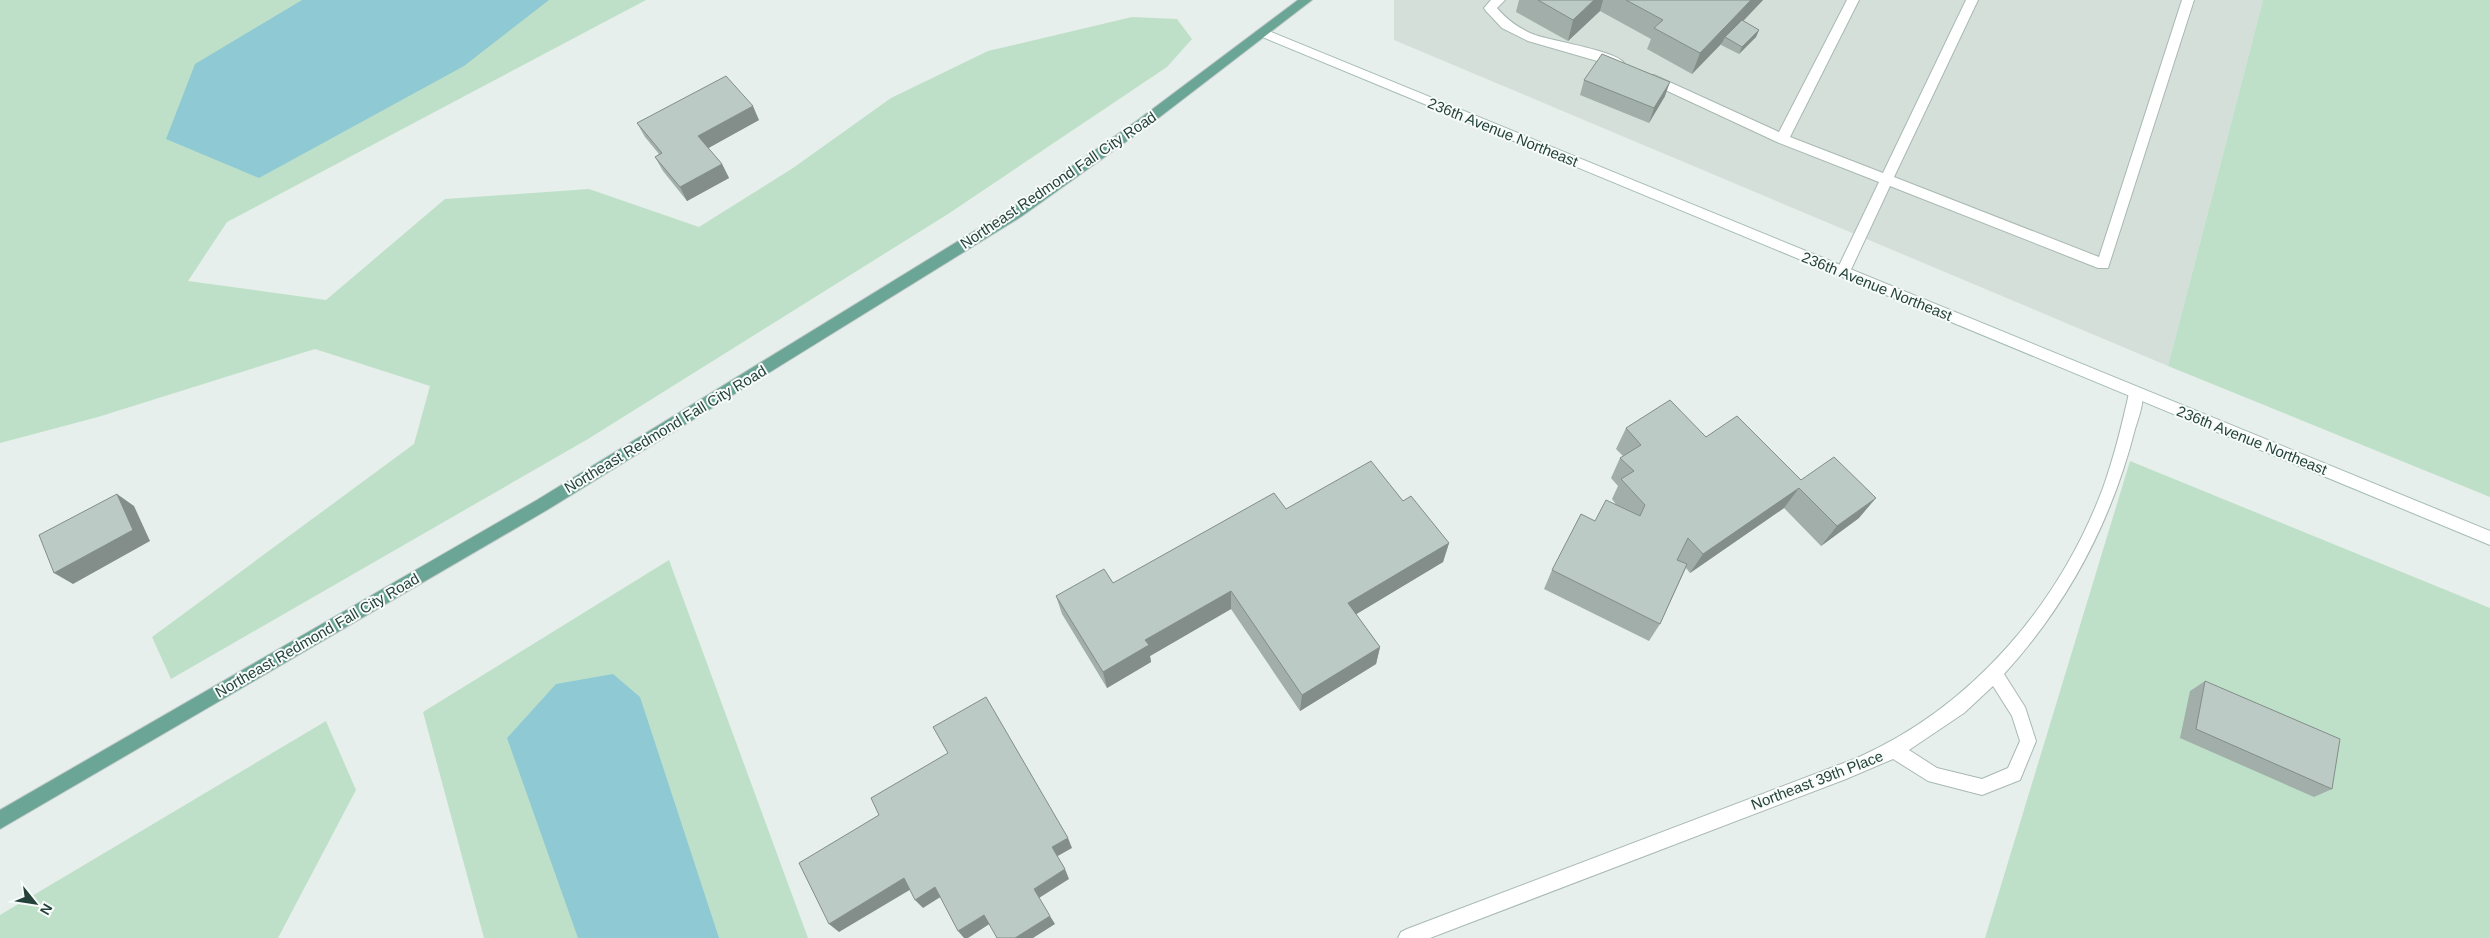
<svg xmlns="http://www.w3.org/2000/svg" width="2490" height="938" font-family="Helvetica,sans-serif">
  <rect width="100%" height="100%" fill="#e6efeb"/>
  <path fill="#d4dfda" d="M1394,0H2263L2168,366L1394,40Z"/>
  <path fill="#bfe0c8" d="M0,0H646L227,222L188,281L326,300L445,199L589,189L699,227L793,168L891,98L988,51L1132,17L1177,19L1192,39L1167,67L948,214L588,439L171,679L152,637L414,444L430,386L315,349L98,417L0,443Z
    M2263,0H2490V497L2168,366Z
    M2130,461L2490,608V938H1985Z
    M669,560L808,938H484L423,712Z
    M326,721L356,790L278,938H0V915Z"/>
  <path fill="#8ec9d4" d="M302,0H549L464,66L259,178L166,139L195,64Z
    M613,674L640,697L719,938H578L507,738L556,684Z"/>
  <g fill="none" stroke-linecap="round" stroke-linejoin="round">
    <defs>
      <path id="lane" d="M1491,0H1505L1497,8C1508,21 1520,29 1535,35C1552,41 1617,51 1624,63L1618,67L1528,41L1502,28L1486,11L1484,8Z
        M1847,0H1859L1790,137L1883,173L1966,0H1978L1894,177L2099,257L2182,0H2194L2108,268H2098L1890,186L1848,276H1838L1836,272L1879,182L1777,142L1646,81L1644,78L1646,75H1654L1779,132Z"/>
      <path id="street" d="M2136,387L2141,389C2146,399 2138,419 2135,429C2112,520 2068,604 2004,674L2025,707L2036,741L2020,780L1982,795L1928,781L1893,759L1846,779L1430,938H1398L1401,932L1407,929L1857,758C1972,707 2059,605 2103,488C2114,457 2122,425 2129,393L2131,389ZM1993,686L2012,716L2020,741L2008,768L1982,779L1937,768L1909,750L1964,713Z"/>
      <path id="secondary" d="M1264,29L2490,531V545L1260,36L1258,33L1260,30Z"/>
      <path id="primary" d="M1298,0H1312L1148,126L1022,216L547,510L0,829V810L537,500L1012,208L1138,120Z"/>
    </defs>
    <use href="#lane" stroke="#a8b8b2" stroke-width="2"/>
    <use href="#street" stroke="#a8b8b2" stroke-width="2"/>
    <use href="#secondary" stroke="#a4bbb3" stroke-width="2"/>
    <use href="#primary" stroke="#c2cac8" stroke-width="2"/>
    <use href="#lane" fill="#fff" fill-rule="evenodd"/>
    <use href="#street" fill="#fff" fill-rule="evenodd"/>
    <use href="#secondary" fill="#fff" fill-rule="evenodd"/>
    <use href="#primary" fill="#6aa596" fill-rule="evenodd"/>
  </g>
  <path fill="#a1aea9" d="M1519,0H1763L1743,21L1759,30L1756,37L1739,54L1721,45L1722,43L1692,74L1647,49L1651,39L1600,11L1568,41L1516,12Z
    M1584,80L1665,96L1649,123L1580,95Z
    M759,120L708,148L722,164L729,178L687,201L663,171L655,157L659,154L645,137L637,123Z
    M1626,428L1706,437L1801,480L1859,518L1821,546L1784,508L1690,573L1686,568L1660,624L1649,641L1544,589L1552,570L1595,521L1617,506L1612,499L1618,486L1611,478L1620,458L1623,456L1616,449Z
    M1403,501L1449,543L1443,562L1356,614L1380,647L1376,664L1300,711L1231,609L1150,656L1151,662L1107,688L1062,614L1056,596L1113,583L1286,509Z
    M2205,681L2332,789L2314,797L2180,738L2190,691Z"/>
  <path fill="#838d89" d="M1594,0H1603L1600,11L1568,41L1573,20Z
    M1751,0H1763L1727,38L1725,37L1722,43L1692,74L1700,53Z
    M1759,30L1756,37L1739,54L1742,47Z
    M1670,82L1665,96L1649,123L1654,108Z
    M753,106L759,120L705,150L698,136Z
    M722,164L729,178L687,201L680,187Z
    M1799,488L1784,508L1690,573L1703,554Z
    M117,494L134,506L150,541L73,584L54,573Z
    M1876,498L1859,518L1821,546L1837,526Z
    M1449,543L1443,562L1345,621L1348,603Z
    M1231,591V609L1150,656L1151,662L1107,688L1103,672L1145,640Z
    M1380,647L1376,664L1300,711L1302,695Z
    M1068,838L1072,848L1056,857L1052,847Z
    M1065,869L1069,879L1039,898L1034,889Z
    M904,878L913,888L839,932L829,924Z
    M935,887L942,896L923,908L915,900Z
    M984,915L991,923L968,938H964L958,931Z
    M1050,916L1055,924L1033,938H1015Z"/>
  <path fill="#bbcac4" stroke="#838d89" d="M1538,0H1594L1573,20Z
    M1626,0H1751L1700,53L1654,28L1663,20Z
    M1742,20L1759,30L1742,47L1725,37Z
    M1602,54L1670,82L1654,108L1584,80Z
    M726,76L753,106L698,136L722,164L680,187L655,157L662,153L637,123Z
    M1670,400L1706,437L1737,416L1801,480L1834,457L1876,498L1837,526L1799,488L1703,554L1688,538L1677,560L1687,564L1660,624L1552,570L1581,514L1595,521L1606,500L1640,516L1645,505L1621,479L1634,471L1620,458L1641,445L1626,428Z
    M1371,461L1403,501L1411,496L1449,543L1348,603L1380,647L1302,695L1231,591L1145,640L1149,645L1103,672L1056,596L1104,569L1113,583L1274,493L1286,509Z
    M117,494L133,530L54,573L39,535Z
    M2205,681L2340,739L2332,789L2196,729Z
    M986,697L1068,838L1052,847L1065,869L1034,889L1050,916L1015,938H997L984,915L958,931L935,887L915,900L904,878L829,924L799,863L879,815L871,798L948,753L933,727Z"/>
  <g text-anchor="middle" dominant-baseline="central" stroke-width="4" stroke-linejoin="round" paint-order="stroke">
    <g font-size="15" fill="#24423a" stroke="#f7fbf9">
      <text transform="translate(1503 132) rotate(22)">236th Avenue Northeast</text>
      <text transform="translate(1058 180) rotate(-34)">Northeast Redmond Fall City Road</text>
      <text transform="translate(1877 286) rotate(22)">236th Avenue Northeast</text>
      <text transform="translate(665 429) rotate(-31)">Northeast Redmond Fall City Road</text>
      <text transform="translate(2252 440) rotate(22)">236th Avenue Northeast</text>
      <text transform="translate(317 635) rotate(-30)">Northeast Redmond Fall City Road</text>
      <text transform="translate(1817 780) rotate(-21)">Northeast 39th Place</text>
    </g>
  </g>
  <g transform="translate(35 903) rotate(120)" stroke="#f7fbf9" stroke-width="4" paint-order="stroke">
  <path d="M0-4L9 19L0 12L-9 19Z" fill="#24423a"/>
  <text y="-8" font-size="14" font-weight="bold" text-anchor="middle" fill="#24423a">N</text>
  </g>
</svg>
